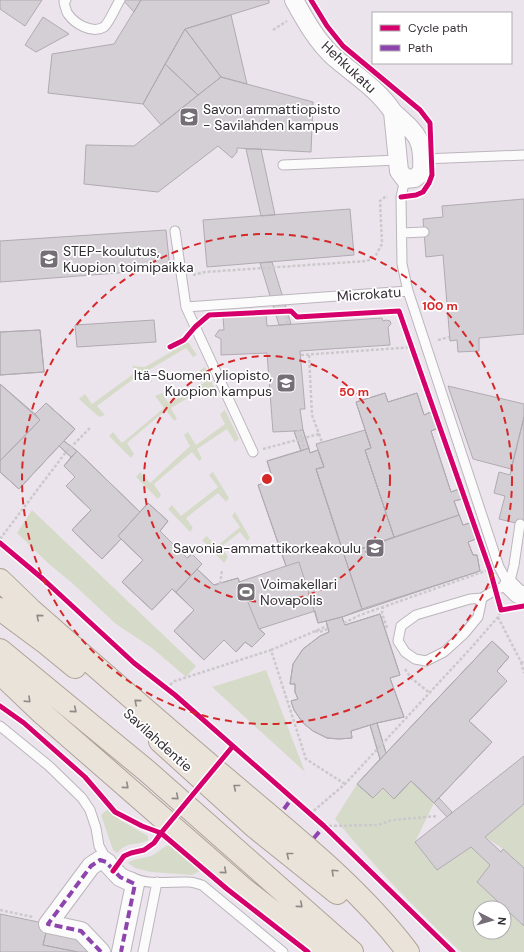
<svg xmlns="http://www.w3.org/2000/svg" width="524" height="952" font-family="'DM Sans',sans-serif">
  <rect width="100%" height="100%" fill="#ece4ed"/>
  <path fill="#d6dbc9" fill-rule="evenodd" d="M188,342L197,355L193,357L186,348L147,371L152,381L150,383L143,372L97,406L105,415L99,417L79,399L85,394L92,404L136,372L132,366L145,367Z
    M205,367L218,396L213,399L206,387L171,408L177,419L174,421L166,410L127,443L134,454L131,458L109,436L113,432L122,443L164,408L155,396L162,393L169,404L205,382L199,371Z
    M225,410L239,439L235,442L227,429L197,449L202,459L199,461L192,452L154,484L161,495L158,499L136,477L140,472L150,483L190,446L184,435L188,432L196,445L225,424L220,414Z
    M213,472L229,498L226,502L218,493L186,518L193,528L190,532L168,509L172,505L181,516L218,487L209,475Z
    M32,510L196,666L186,677L152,648L116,624L72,583L49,564L17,533Z
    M235,512L250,538L247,541L240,532L221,547L228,557L224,563L202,540L207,536L216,547L240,527L232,516Z
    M266,670L305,772L212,687Z
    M411,781L434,803L415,842L437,870L471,847L490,865L477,882L524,926V952H461C416,910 374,866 335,819L357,784L373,798L383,788L394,798ZM480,908H504V932H480Z
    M524,804V868L503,849L485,837Z
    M108,809L120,820L148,836V840C135,847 129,840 117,853L113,850L101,815Z
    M169,845L200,871L192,875L151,872L135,868L128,863C136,857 145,859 153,855C159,852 162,847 169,845Z"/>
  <path fill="#d4ced5" stroke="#b1aab2" d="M0,0H42L25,26L0,9Z
    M123,0H141L134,12Z
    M141,0H269V3L185,29L143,104L48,93L52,54L114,44Z
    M231,15L247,84L221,77L185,29Z
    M43,17L69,34L36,52L25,45Z
    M185,29L221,77L198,95L165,64Z
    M165,64L198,95L161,125L143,104Z
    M221,77L313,102L311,152L237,148V152L232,158L218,146L158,192L84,184L86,145L134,146Z
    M246,149H261L275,215L261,216Z
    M524,199V334L479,338V351L458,352L457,340L450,341L443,255L426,257L423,219L443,217L442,206Z
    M350,209L354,255L207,267L203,220Z
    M166,230L170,269L0,282V241Z
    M272,262L284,301L291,324L279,325L260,263Z
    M266,314L267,326L382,318L383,321L386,320L390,321L391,324L388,327L390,345L300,351L305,409H300L303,430L310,453L318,450L324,467L316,469L344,555L394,537L365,450L371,448L356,402L385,393L388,402L417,393L424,415L433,411L439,428L431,431L451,492L459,489L462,499L454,501L463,525L470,523L476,539L468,542L473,555H477L480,571L342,617L345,625L380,614L400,675L390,678L404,717L377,723L386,753L492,641L509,657L497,671L507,681L469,721L492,742L434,803L411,781L394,799L383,788L373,798L357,784L380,759L370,725L351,731L352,738L339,739L327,738L313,731L303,723L294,710L291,701L298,699L295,692V684H290L293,664L303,649L320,636L329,632L326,621L318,623L315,611L259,629L265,634L252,647L245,642L236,652L224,640L204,660L174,631L194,610L172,589L152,610L122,582L143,560L121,539L102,559L72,530L91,510L66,486L75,477L64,466L71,457L59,446L19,489L0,472V384L35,414L46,403L75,429L64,441L77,451L140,512L148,503L168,521L160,531L187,558L192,554L202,564L197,569L214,585L238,578L239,582L286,566L258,485L273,480L267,461L301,451L294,431L273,432L267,353L221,355V339L215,336L219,330H224L223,317Z
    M154,320L156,342L77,347L75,325Z
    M40,330L44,372L0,375V332Z
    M40,330L44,372L0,375V332Z
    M0,384L40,420L0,461Z
    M448,386L524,404V417L511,469L473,459Z
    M385,393L388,402L417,393L424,415L433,411L439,428L431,431L451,492L459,489L462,499L454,501L459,515L394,537L365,450L371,448L356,402Z
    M46,403L75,429L19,489L0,472V461L40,420L35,414Z
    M524,417V525L499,519L505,496L494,493L499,472L510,475Z
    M303,430L309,448L301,451L294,431Z
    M365,430L371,448L365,450L394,537L344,555L316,469L324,467L316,444Z
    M64,441L77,451L71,457L59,446Z
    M309,448L310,453L318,450L324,467L316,469L362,609L342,617L318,623L299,562L286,566L258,485L273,480L267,461Z
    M77,451L140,512L118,536L121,539L102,559L72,530L91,510L66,486L75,477L64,466Z
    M148,503L168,521L160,531L187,558L192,554L202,564L176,592L172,589L152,610L122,582L143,560L118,536Z
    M459,515L463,525L470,523L476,539L468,542L473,555H477L480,571L362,609L344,555Z
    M197,569L214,585L238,578L259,629L265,634L252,647L245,642L236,652L224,640L204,660L174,631L194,610L176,592Z
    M380,614L400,675L390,678L404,717L377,723L351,731L352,738L339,739L327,738L313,731L303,723L294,710L291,701L298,699L295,692V684H290L293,664L303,649L320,636L329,632L326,621L342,617L345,625Z
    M492,641L509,657L497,671L507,681L469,721L492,742L434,803L411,781L394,799L383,788L373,798L357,784Z
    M377,723L386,753L380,759L370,725Z
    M524,756V804L485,837L501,852L503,849L524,868V926L477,882L490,865L471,847L437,870L415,842Z
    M439,798L452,812L447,817L434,803Z
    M0,914L48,924L43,945L78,952H0Z
    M48,924L101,952H78L43,945Z"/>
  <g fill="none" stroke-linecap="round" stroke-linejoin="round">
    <defs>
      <path id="lane" d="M66,0L64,2C65,6 66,11 68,14C75,24 92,34 104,27C109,23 116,6 120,0
        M423,159L524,155
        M283,165L398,160
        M405,179L401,197L402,264L408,291L499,567L509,585
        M175,231L186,307
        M402,233L424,232
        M253,452L186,307L408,291
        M509,585L514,565L520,524
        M482,598L478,617L464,634L444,652L426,661L415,659L405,652L398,641L401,626L416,615L470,599L482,598L495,590L509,585
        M0,726L49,766L82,798L90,810L96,828L99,846L104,855L111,860
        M132,877C146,886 173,881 189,882C194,882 198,884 202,885L283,952
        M143,952L157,882"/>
      <path id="street" d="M294,0C305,20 317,42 335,58C355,75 378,89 393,112L399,171L405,179L415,178L422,172C424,138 417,134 393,112
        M509,585L518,594L524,595
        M101,952L81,931L48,924L91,866L100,860L106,862L120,877L135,884L121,952"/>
      <path id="primary" d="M0,580L31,610C97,668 164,726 231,783C293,836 359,887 408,952
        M0,609L47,644L75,667
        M0,650L147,771L352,952
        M0,673L42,713L245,890L325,952
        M160,741L256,828L337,893"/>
    </defs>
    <use href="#lane" stroke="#bbb5bc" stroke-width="11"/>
    <use href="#street" stroke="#bbb5bc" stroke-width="20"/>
    <use href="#primary" stroke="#aea295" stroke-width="24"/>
    <path stroke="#cbc9cb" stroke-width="2.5" stroke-dasharray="3 2" stroke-linecap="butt" d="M273,30L287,21
      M193,275L205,272L367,261L376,255L382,244L380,201L385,197H388
      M286,311L287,325
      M438,340L449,337
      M301,355L414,347
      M309,355L312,415L322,442
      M298,430L305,449
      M263,449L319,434
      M0,539L66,452L91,427
      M220,584L222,570
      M498,617L521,662L524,663
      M344,623L360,615L383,607
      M387,628L382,613L383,607L488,570
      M315,631L319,632L328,629
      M271,650L327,626
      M521,662L524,673
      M405,669L411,678L430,693
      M166,688L175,681L271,650L306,759L345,784
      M310,814L345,784L471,648L498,617L501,610
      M324,826L378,825L392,820L438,816
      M0,910L33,917"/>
    <use href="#lane" stroke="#fcfbfc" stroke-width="9"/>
    <use href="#street" stroke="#fcfbfc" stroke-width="18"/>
    <use href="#primary" stroke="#e9e3da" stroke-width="22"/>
    <path stroke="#8e44ad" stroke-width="4" stroke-dasharray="8 4" stroke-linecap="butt" d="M284,809L292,798
      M314,838L324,826
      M101,952L81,931L48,924L91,866L100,860L106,862L120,877L135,884L121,952"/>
    <defs>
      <path id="cycleway" d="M311,0L327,26L343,46L420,110L430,123L432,175L429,183L423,192L416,195L401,197
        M170,347L184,340L195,327L209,315L291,311L297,317L399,311L490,570L501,610L524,606
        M0,543L43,579L134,663L175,695L324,826L453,952
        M0,706L24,723L85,777L115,812L142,826L161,833L233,746
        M113,871L124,856L131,853L144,850L154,843L161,833L227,889L308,952"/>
    </defs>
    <use href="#cycleway" stroke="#fff" stroke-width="8"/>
    <use href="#cycleway" stroke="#d6006c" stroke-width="5"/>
  </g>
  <defs><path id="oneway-chevron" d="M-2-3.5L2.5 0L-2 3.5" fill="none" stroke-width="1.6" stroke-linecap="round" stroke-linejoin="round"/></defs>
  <g stroke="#8f8988">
    <use href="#oneway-chevron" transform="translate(39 617) rotate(-139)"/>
    <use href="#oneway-chevron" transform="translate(28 700) rotate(44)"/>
    <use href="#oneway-chevron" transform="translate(137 702) rotate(-139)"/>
    <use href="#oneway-chevron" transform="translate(74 710) rotate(40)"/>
    <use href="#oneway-chevron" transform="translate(126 786) rotate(41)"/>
    <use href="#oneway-chevron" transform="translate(236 787) rotate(-141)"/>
    <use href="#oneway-chevron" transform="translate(176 797) rotate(41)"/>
    <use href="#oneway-chevron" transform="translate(289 855) rotate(-141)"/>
    <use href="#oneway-chevron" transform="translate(224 871) rotate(41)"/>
    <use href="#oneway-chevron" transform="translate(334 872) rotate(-137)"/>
    <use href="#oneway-chevron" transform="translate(300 905) rotate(41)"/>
  </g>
  <g fill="none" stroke="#d62828" stroke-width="2" stroke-dasharray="7 5">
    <circle cx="267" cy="479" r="123"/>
    <circle cx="267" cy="479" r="245"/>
  </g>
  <defs>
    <symbol id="school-square" viewBox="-11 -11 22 22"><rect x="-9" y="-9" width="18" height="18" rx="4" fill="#756e76" stroke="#fff"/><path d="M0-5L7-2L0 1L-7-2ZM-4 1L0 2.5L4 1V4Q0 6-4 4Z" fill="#fff"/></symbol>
    <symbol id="university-square" viewBox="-11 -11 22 22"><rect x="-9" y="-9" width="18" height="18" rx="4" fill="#756e76" stroke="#fff"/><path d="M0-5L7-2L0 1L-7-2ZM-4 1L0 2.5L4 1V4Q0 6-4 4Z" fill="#fff"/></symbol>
    <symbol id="stadium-square" viewBox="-11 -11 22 22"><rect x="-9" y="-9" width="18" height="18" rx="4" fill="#756e76" stroke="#fff"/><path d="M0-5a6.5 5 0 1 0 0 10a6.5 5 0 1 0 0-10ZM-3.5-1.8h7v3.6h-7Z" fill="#fff"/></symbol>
  </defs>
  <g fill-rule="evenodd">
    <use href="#school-square" x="178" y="106" width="22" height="22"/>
    <use href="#school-square" x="38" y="248" width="22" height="22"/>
    <use href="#university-square" x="275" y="372" width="22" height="22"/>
    <use href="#university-square" x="364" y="537" width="22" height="22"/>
    <use href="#stadium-square" x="235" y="581" width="22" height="22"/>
  </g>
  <g text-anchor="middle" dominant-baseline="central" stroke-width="3.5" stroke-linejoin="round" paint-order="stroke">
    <g font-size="14" fill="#352f36" stroke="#fff">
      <text transform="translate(349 67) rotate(43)">Hehkukatu</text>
      <text transform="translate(369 294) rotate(-4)">Microkatu</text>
      <text transform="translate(158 740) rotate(42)">Savilahdentie</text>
    </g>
    <g font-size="14" fill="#352f36" stroke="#fff" text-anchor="start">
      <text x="203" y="109">Savon ammattiopisto<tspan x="203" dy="16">- Savilahden kampus</tspan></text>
      <text x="63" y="251">STEP-koulutus,<tspan x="63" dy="16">Kuopion toimipaikka</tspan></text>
      <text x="272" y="375" text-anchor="end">Itä-Suomen yliopisto,<tspan x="272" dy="16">Kuopion kampus</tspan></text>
      <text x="361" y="548" text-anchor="end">Savonia-ammattikorkeakoulu</text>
      <text x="260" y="584">Voimakellari<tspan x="260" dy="16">Novapolis</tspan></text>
    </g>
  </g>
  <circle cx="267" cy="479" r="6" fill="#d62828" stroke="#fff" stroke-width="2"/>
  <g font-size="12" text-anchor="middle" font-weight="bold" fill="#d62828" stroke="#fff" stroke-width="3.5" stroke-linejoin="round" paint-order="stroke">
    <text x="440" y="310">100 m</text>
    <text x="354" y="396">50 m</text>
  </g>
  <rect x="372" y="12" width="140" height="52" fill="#ffffff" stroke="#aeacaf"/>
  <rect x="380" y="25" width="20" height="6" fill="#d6006c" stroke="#aeacaf"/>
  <text x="408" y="32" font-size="12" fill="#352f36">Cycle path</text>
  <rect x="380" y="45" width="20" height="6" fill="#8e44ad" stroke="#aeacaf"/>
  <text x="408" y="52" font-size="12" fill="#352f36">Path</text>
  <g transform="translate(492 920) rotate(96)"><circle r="19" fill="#ffffff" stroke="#aeacaf"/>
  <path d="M0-3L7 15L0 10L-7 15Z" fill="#756e76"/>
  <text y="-6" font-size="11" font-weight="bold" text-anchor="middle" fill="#352f36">N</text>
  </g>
</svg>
